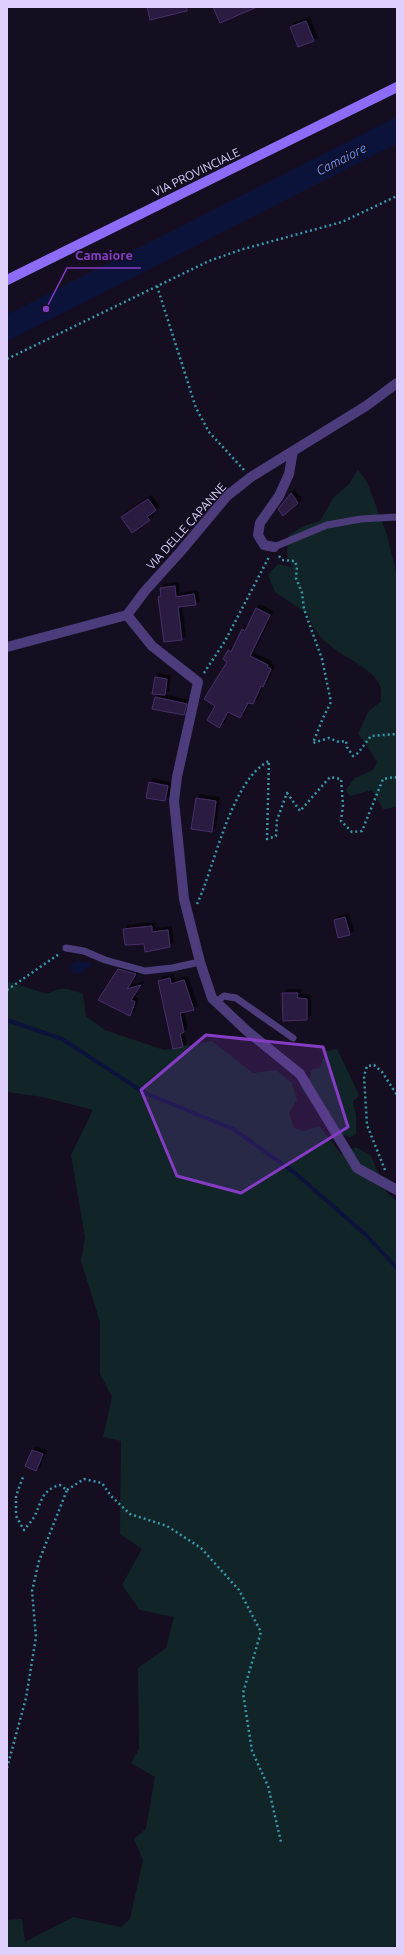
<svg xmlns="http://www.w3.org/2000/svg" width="404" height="1955" font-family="Ubuntu,sans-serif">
  <defs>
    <filter id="shadow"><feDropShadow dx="3.5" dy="-3.5" stdDeviation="0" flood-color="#0009"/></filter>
  </defs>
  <rect width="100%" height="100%" fill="#150e20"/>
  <path fill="#112529" d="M358,470L367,482L387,535L397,576V807L383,809L372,790L350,796L346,790L355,778L373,770L377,762L368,747L358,734L368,712L381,701C381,697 381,693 381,689C376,662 316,653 309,615L275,592L268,575L278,564L292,567L287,555L288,536L301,527L320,521L333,498L349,484Z
    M7,981L47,994C60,986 69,988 83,994L86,1016L105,1030L164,1050L212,1041L253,1073L276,1070L292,1083L297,1100L289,1113L294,1128L304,1131L319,1126L341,1154L356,1147L371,1156L387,1193L397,1201V1948H7V1920L22,1919L25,1942L73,1917L121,1927L130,1919L143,1860L134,1839L146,1829L155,1777L131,1763L139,1749L138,1668L166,1648L174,1617L140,1610L122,1585L142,1549L120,1534L121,1441L103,1437L112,1397L100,1374V1322L81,1261L85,1237L71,1155L93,1110L43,1097L7,1092Z
    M337,1049L359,1095L353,1102L356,1115V1135L350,1137L332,1132L301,1088L309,1079L312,1069L320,1068L326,1051Z"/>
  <path fill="#0c133b" d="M78,961L90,963V966L85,969L83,972L73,974L71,968L72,964Z"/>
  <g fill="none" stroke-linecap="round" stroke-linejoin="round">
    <path stroke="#0c133b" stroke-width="4" d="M7,1020L62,1039L145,1093L233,1129L295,1173L365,1234L397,1268"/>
    <path stroke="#0c133b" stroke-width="24" d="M7,328L397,130"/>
  </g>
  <path fill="#2a1b40" stroke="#472f6a" filter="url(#shadow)" d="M147,7H187V11L150,20Z
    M213,7H257L220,23Z
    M306,21L314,41L298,47L290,27Z
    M291,493L298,503L283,516L278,509Z
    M148,499L156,510L147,517L150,520L132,533L121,517Z
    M175,586L176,597L194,594L196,605L178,607L182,640L164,642L158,597L161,596L160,588Z
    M256,608L270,615L250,656L268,665L267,667L271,669L263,687L261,686L253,704L248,703L240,718L228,712L219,728L207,720L215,706L204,699L227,662L223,659L228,650L231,652L242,629L245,631Z
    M155,677L167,679L165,695L152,694Z
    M155,697L187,704L184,715L152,709Z
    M149,782L168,786L165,801L146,798Z
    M196,798L216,801L212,832L191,829Z
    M345,917L350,935L338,938L334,920Z
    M152,926V932L168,930L170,947L145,952L144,944L125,945L123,929Z
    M118,969L136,974L127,989L141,985L131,1000L135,1002L130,1016L98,1000Z
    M170,978L171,984L184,980L194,1010L180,1013L184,1032L180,1034L183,1047L173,1049L158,981Z
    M282,993H298L297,998L307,999V1020L283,1021Z
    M32,1450L43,1454L36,1471L25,1466Z"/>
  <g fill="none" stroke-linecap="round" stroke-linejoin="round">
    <path stroke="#3599ab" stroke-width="2.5" stroke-dasharray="2 3" stroke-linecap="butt" d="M157,286L196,408L209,432L244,470
      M7,359L209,261L240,250L342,222L397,196
      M279,556L282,560L295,561L297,567L296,578L302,593L304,609L322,659L331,702L323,718L313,743L329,738L339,742L346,741L347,747L353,756L358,753L371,736L397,734
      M204,673L225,641L269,557
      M197,904C215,866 231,780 269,761L267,839L276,836L277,820L287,793L300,811L330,777L341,779L343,805L341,821L352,832L362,831L383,779L395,777L397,778
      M7,990L59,954
      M385,1170L367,1125L364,1076L367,1066L374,1065L382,1072L397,1095
      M67,1490L84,1479L102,1483L111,1496L130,1514L167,1526L201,1548L239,1590L261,1632L243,1693L252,1751L268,1786L281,1842
      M7,1768L26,1698L36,1637L32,1591L39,1561L67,1490L60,1485C41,1490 42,1502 34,1517C32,1521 27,1526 24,1530L16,1516V1496L23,1477"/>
    <path stroke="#4c3c7c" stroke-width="7" d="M274,547L327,525L361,519L397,517
      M66,948L84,951L105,960L145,971L172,968L200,962
      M216,1002L224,996L236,998L293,1038"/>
    <path stroke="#4c3c7c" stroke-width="10" d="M274,547L264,545L258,535L260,523L279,496L289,474L293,451
      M127,615L152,646L198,682L177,777L174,801L184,899L200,962L212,998L247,1031L300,1074L357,1168L397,1190
      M7,647L127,615L145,591L181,551L227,496L251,477L366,406L397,383"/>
    <path stroke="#8d6cf7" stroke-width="10" d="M7,280L397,87"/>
  </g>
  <path fill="#853cc5" fill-opacity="0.2" stroke="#853cc5" stroke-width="3" stroke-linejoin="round" d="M206,1035L323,1047L348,1127L241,1193L177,1176L141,1090Z"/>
  <g text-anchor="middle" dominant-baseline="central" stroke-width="3" stroke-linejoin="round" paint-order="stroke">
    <g font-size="12" fill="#decffc" stroke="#150e20">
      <text transform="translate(196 172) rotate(-26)">VIA PROVINCIALE</text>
      <text transform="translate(186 526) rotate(-48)">VIA DELLE CAPANNE</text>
    </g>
    <g font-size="13" font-style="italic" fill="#6493f6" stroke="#150e20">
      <text transform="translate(341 159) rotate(-27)">Camaiore</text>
    </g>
  </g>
  <path fill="none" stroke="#853cc5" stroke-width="1.5" d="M46 309L67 268H141"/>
  <circle fill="#853cc5" stroke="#150e20" stroke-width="1.5" cx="46" cy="309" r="4"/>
  <g font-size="13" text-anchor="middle" font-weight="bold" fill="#853cc5" stroke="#150e20" stroke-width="3" stroke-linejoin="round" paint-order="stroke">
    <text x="104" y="260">Camaiore</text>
  </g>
  <rect width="404" height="1955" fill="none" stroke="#decffc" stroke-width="16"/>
</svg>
